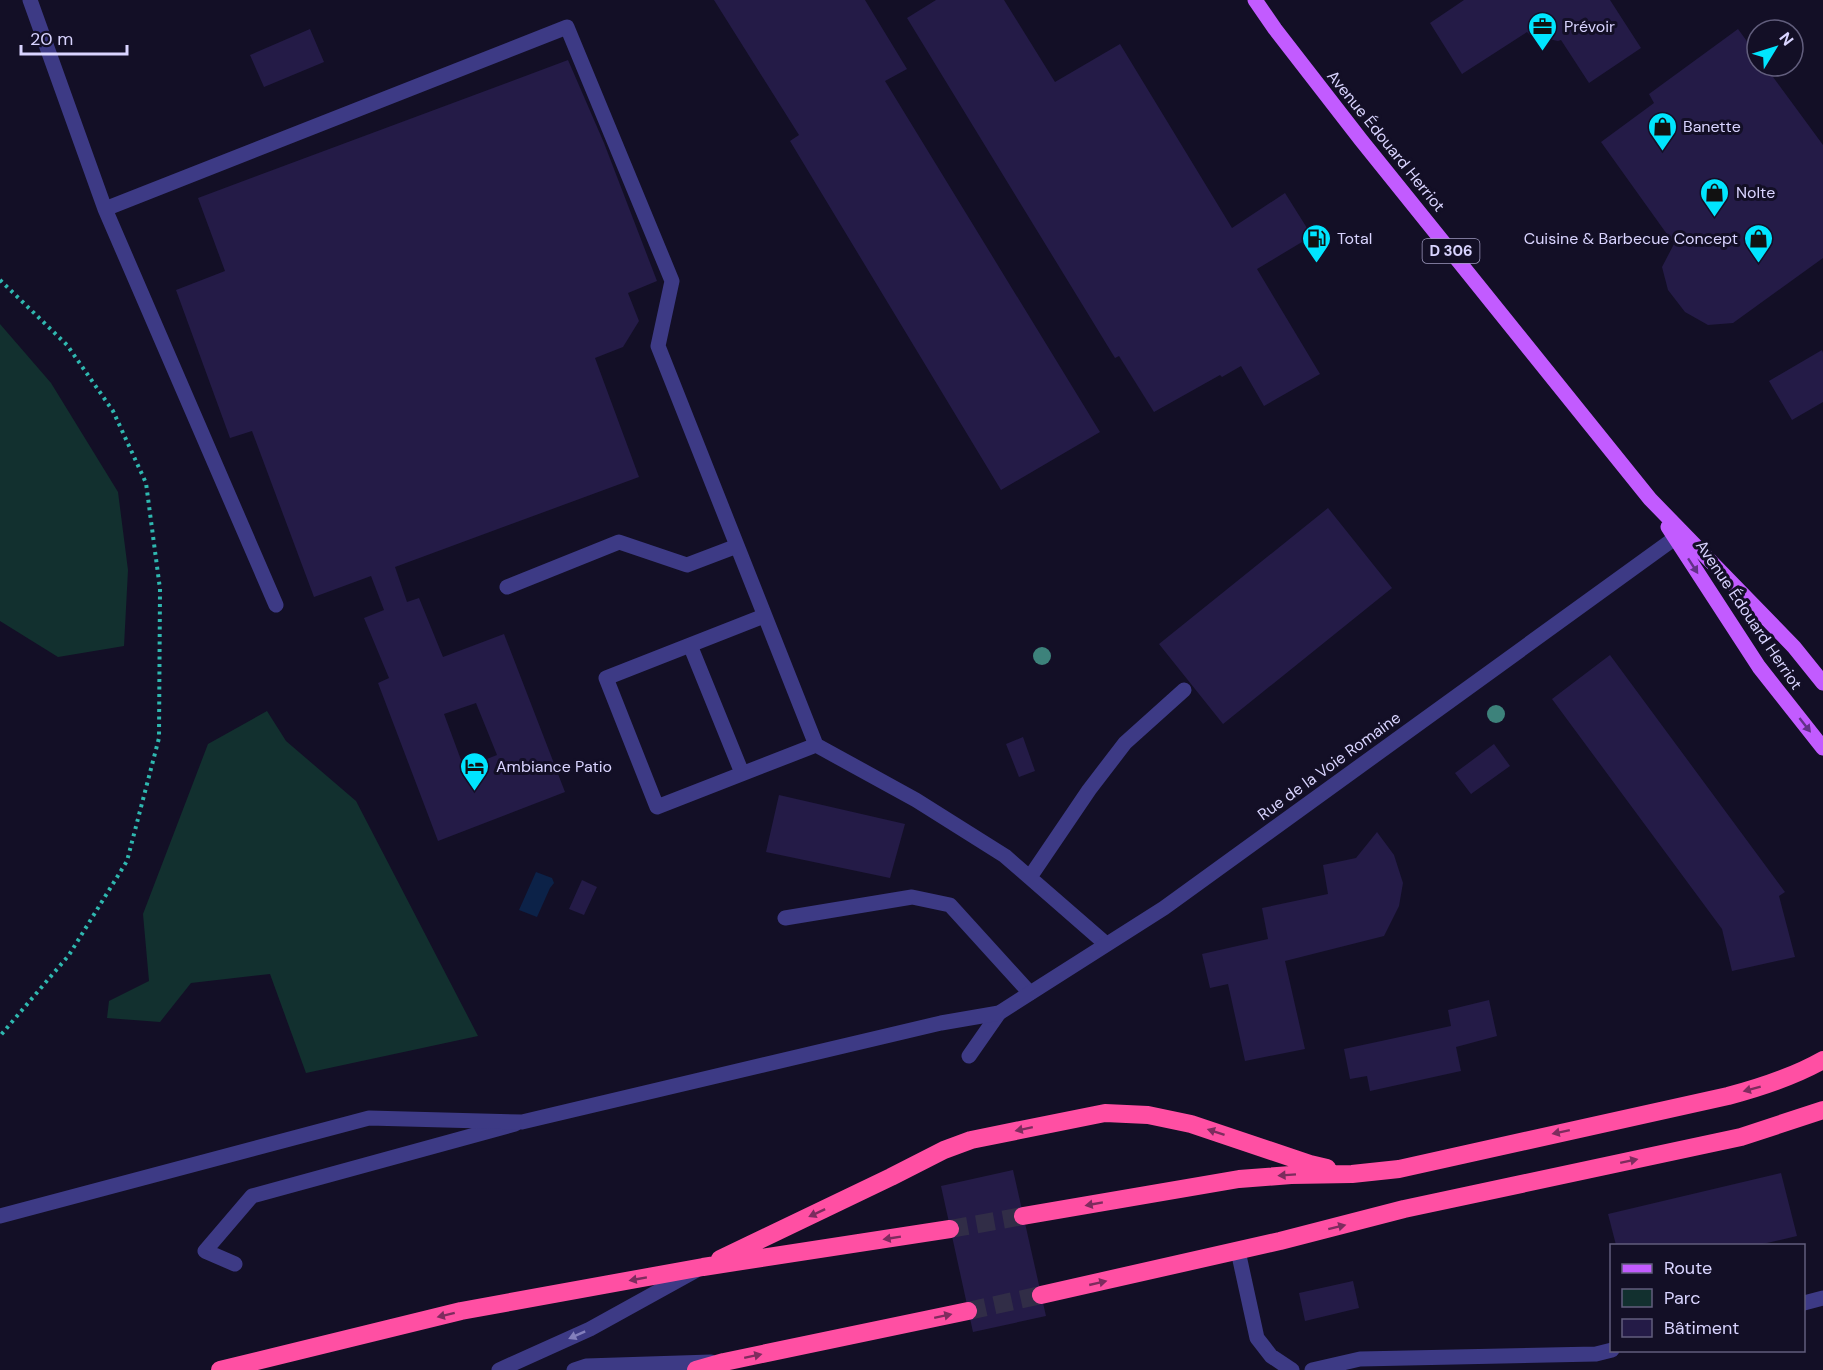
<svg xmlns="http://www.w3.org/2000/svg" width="1823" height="1370" font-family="'DM Sans',sans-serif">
  <rect width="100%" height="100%" fill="#130f26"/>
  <path fill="#12302f" d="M0,324L51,383L118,492L128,570L124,646L58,657L0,621Z
    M267,711L286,741L356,801L478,1036L306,1073L270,974L191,983L160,1022L107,1018L109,1001L149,981L143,914L208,744Z"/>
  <path fill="#0c2248" d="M536,872L552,878L554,883L550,888L537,917L519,910Z"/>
  <path fill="#241b47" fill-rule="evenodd" d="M714,0H865L907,69L885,81L1100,432L1001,490L790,141L799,135Z
    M936,0H1004L1055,82L1120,44L1232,228L1285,193L1312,236L1257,269L1320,374L1264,406L1241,366L1222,377L1220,375L1154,412L1119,356L1115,358L907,18Z
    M1464,0H1610L1641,48L1589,83L1561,40L1558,41L1530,35L1527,32L1462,74L1430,23Z
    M310,29L324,62L264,87L250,55Z
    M1738,29L1757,55V66H1765L1823,145V258L1733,323L1708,325L1685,312L1668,290L1662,267L1674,244L1601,142L1654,103L1649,94Z
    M568,60L604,143L657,281L628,293L639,321L623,347L595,358L639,477L395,567L407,602L419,598L443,657L504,634L565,792L438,841L378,683L389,678L364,618L384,610L371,576L314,597L252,431L230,438L176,290L225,271L198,198ZM476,703L497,755L464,768L444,714Z
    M1822,350L1823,353V402L1792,420L1769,381Z
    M1328,508L1392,588L1223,724L1159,644Z
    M1610,655L1785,892L1779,896L1795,957L1732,971L1722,929L1552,699Z
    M1023,737L1035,771L1019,777L1006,744Z
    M1494,744L1510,766L1471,794L1455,773Z
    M779,795L905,824L890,878L766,852Z
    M1377,832L1394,855L1403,883L1399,906L1384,936L1285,961L1305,1049L1245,1061L1228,984L1210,988L1202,954L1268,939L1262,908L1328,894L1323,865L1356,858Z
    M582,880L597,887L584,915L569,909Z
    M1489,1000L1497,1036L1456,1047L1461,1071L1370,1091L1367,1076L1350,1079L1344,1049L1451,1026L1448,1010Z
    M1013,1170L1046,1316L973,1332L941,1186Z
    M1781,1173L1797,1236L1758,1245H1616L1608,1214Z
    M1353,1281L1359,1308L1305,1321L1299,1293Z"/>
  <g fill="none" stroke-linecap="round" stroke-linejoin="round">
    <path stroke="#312d47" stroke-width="18" stroke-dasharray="18 9" stroke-linecap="butt" d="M950,1229L1023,1216
      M968,1311L1041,1295"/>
    <path stroke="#2fb8b0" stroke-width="4" stroke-dasharray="3 4.5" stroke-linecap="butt" d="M0,280L67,345L113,411L146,483L160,589L159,738L127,861L69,955L0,1036"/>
    <path stroke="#3d3a85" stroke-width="15" d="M30,0L105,209L567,27L672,281L658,346L816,745L916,800L1005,856L1106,944
      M105,209L276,605
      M507,587L619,542L687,565L737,546
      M764,616L606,678L657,807L816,745
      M690,645L742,773
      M1030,877L1089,790L1125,743L1184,690
      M785,918L912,897L950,905L1030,993
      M969,1056L999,1013
      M1238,1251L1257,1338L1271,1356L1292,1370
      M235,1264L205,1251L252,1196L515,1124
      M1804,1303L1823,1298
      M499,1370L590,1329L695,1271
      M574,1370L586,1366L711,1362
      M1312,1370L1360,1359L1596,1354L1612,1350"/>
    <path stroke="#3d3a85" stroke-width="15" d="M0,1216L369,1118L522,1122L941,1023L999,1013L1164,908L1675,538"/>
    <path stroke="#c25bff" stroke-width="15" d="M1255,0L1275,29L1361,140L1650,499L1794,647L1823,683
      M1668,527L1759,667L1823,748"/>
    <path stroke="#ff4fa3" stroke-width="18" d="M1023,1216L1239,1179L1291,1175L1352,1174L1399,1169L1728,1096C1762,1087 1793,1077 1823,1060
      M720,1259L891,1177L944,1150L971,1140L1105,1113L1148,1115L1191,1124L1310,1164L1327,1168
      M1041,1295L1280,1241L1404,1209L1741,1137L1823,1110
      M220,1370L461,1311L703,1267L950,1229
      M696,1370L724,1362L968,1311"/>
  </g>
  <g fill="#3d827b">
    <circle cx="1042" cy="656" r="9"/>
    <circle cx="1496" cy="714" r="9"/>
  </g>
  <defs><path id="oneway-solid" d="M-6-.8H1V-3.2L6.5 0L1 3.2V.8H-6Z" transform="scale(1.5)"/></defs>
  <g fill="#623188">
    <use href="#oneway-solid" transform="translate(1693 566) rotate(57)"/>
    <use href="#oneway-solid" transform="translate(1805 725) rotate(52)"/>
  </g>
  <g fill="#7d2c5e">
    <use href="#oneway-solid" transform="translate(1752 1089) rotate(165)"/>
    <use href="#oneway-solid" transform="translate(1024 1129) rotate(168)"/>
    <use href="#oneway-solid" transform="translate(1216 1132) rotate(-162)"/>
    <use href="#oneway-solid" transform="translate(1561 1132) rotate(168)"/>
    <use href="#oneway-solid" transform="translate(1629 1161) rotate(-12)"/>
    <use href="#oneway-solid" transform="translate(1287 1175) rotate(176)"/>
    <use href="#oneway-solid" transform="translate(1094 1204) rotate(170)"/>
    <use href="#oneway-solid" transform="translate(817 1213) rotate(155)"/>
    <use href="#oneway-solid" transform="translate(1337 1227) rotate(-14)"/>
    <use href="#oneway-solid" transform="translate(892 1238) rotate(171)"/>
    <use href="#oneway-solid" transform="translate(638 1279) rotate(170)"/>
    <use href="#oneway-solid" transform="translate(1098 1283) rotate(-13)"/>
    <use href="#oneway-solid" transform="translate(446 1315) rotate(166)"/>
    <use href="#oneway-solid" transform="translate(943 1316) rotate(-12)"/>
    <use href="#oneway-solid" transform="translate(753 1356) rotate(-12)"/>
  </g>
  <use fill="#837fbc" href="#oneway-solid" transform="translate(577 1335) rotate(156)"/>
  <defs>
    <symbol id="office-pin" viewBox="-11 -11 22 30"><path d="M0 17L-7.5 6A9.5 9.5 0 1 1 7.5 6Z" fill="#00e5ff" stroke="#130f26"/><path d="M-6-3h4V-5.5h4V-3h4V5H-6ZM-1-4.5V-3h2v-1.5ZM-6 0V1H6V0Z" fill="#111"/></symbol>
    <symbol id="shop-pin" viewBox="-11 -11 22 30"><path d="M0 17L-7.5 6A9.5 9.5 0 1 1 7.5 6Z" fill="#00e5ff" stroke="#130f26"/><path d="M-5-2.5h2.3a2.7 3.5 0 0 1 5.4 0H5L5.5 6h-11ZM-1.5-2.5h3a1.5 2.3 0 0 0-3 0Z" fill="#111"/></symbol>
    <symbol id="fuel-pin" viewBox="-11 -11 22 30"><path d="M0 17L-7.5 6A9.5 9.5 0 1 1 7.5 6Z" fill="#00e5ff" stroke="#130f26"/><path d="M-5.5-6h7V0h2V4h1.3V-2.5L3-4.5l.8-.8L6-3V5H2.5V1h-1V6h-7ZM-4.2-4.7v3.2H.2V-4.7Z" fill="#111"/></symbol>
    <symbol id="hotel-pin" viewBox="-11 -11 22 30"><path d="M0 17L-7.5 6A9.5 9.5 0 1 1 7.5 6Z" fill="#00e5ff" stroke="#130f26"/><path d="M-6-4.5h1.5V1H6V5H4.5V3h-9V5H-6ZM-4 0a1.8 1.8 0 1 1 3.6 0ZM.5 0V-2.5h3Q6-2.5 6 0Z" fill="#111"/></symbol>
  </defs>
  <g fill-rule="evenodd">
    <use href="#office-pin" x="1526" y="10" width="33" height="45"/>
    <use href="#shop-pin" x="1646" y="110" width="33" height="45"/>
    <use href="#shop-pin" x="1698" y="176" width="33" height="45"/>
    <use href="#fuel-pin" x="1300" y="222" width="33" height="45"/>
    <use href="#shop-pin" x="1742" y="222" width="33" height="45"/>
    <use href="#hotel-pin" x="458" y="750" width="33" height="45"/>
  </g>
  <g text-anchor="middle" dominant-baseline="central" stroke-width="6" stroke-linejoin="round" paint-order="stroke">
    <rect fill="#130f26" stroke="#9e99be" stroke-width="1.5" x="1422.5" y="239" width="57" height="24" rx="4.5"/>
    <g font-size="15" font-weight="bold" fill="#d9d4ff">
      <text x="1451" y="251">D 306</text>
    </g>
    <g font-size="16" fill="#d9d4ff" stroke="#130f26" text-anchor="start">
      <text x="1564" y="26">Prévoir</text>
      <text x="1683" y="126">Banette</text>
      <text x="1736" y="192">Nolte</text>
      <text x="1337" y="238">Total</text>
      <text x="1738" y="238" text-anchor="end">Cuisine &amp; Barbecue Concept</text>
      <text x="496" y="766">Ambiance Patio</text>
    </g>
    <g font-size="16" fill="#d9d4ff" stroke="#130f26">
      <text transform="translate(1386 141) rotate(51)">Avenue Édouard Herriot</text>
      <text transform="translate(1749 615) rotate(56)">Avenue Édouard Herriot</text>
      <text transform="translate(1329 766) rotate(-36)">Rue de la Voie Romaine</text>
    </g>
  </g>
  <rect x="1610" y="1244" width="195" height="108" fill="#130f26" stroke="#625e7d" stroke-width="1.5"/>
  <rect x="1622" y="1264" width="30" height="9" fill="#c25bff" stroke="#625e7d" stroke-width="1.5"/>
  <text x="1664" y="1274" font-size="18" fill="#d9d4ff">Route</text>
  <rect x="1622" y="1289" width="30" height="18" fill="#12302f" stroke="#625e7d" stroke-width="1.5"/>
  <text x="1664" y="1304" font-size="18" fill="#d9d4ff">Parc</text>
  <rect x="1622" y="1319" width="30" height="18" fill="#241b47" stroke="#625e7d" stroke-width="1.5"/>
  <text x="1664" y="1334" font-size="18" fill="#d9d4ff">Bâtiment</text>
  <g transform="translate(1775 48) rotate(52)"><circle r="28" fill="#130f26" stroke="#625e7d" stroke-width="1.5"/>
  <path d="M0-4.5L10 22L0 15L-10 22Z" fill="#00e5ff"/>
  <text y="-9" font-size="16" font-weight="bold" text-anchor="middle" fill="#d9d4ff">N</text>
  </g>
  <path d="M21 45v9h106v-9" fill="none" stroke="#d9d4ff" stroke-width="3"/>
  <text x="30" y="45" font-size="18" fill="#d9d4ff" stroke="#130f26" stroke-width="4.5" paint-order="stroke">20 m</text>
</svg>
